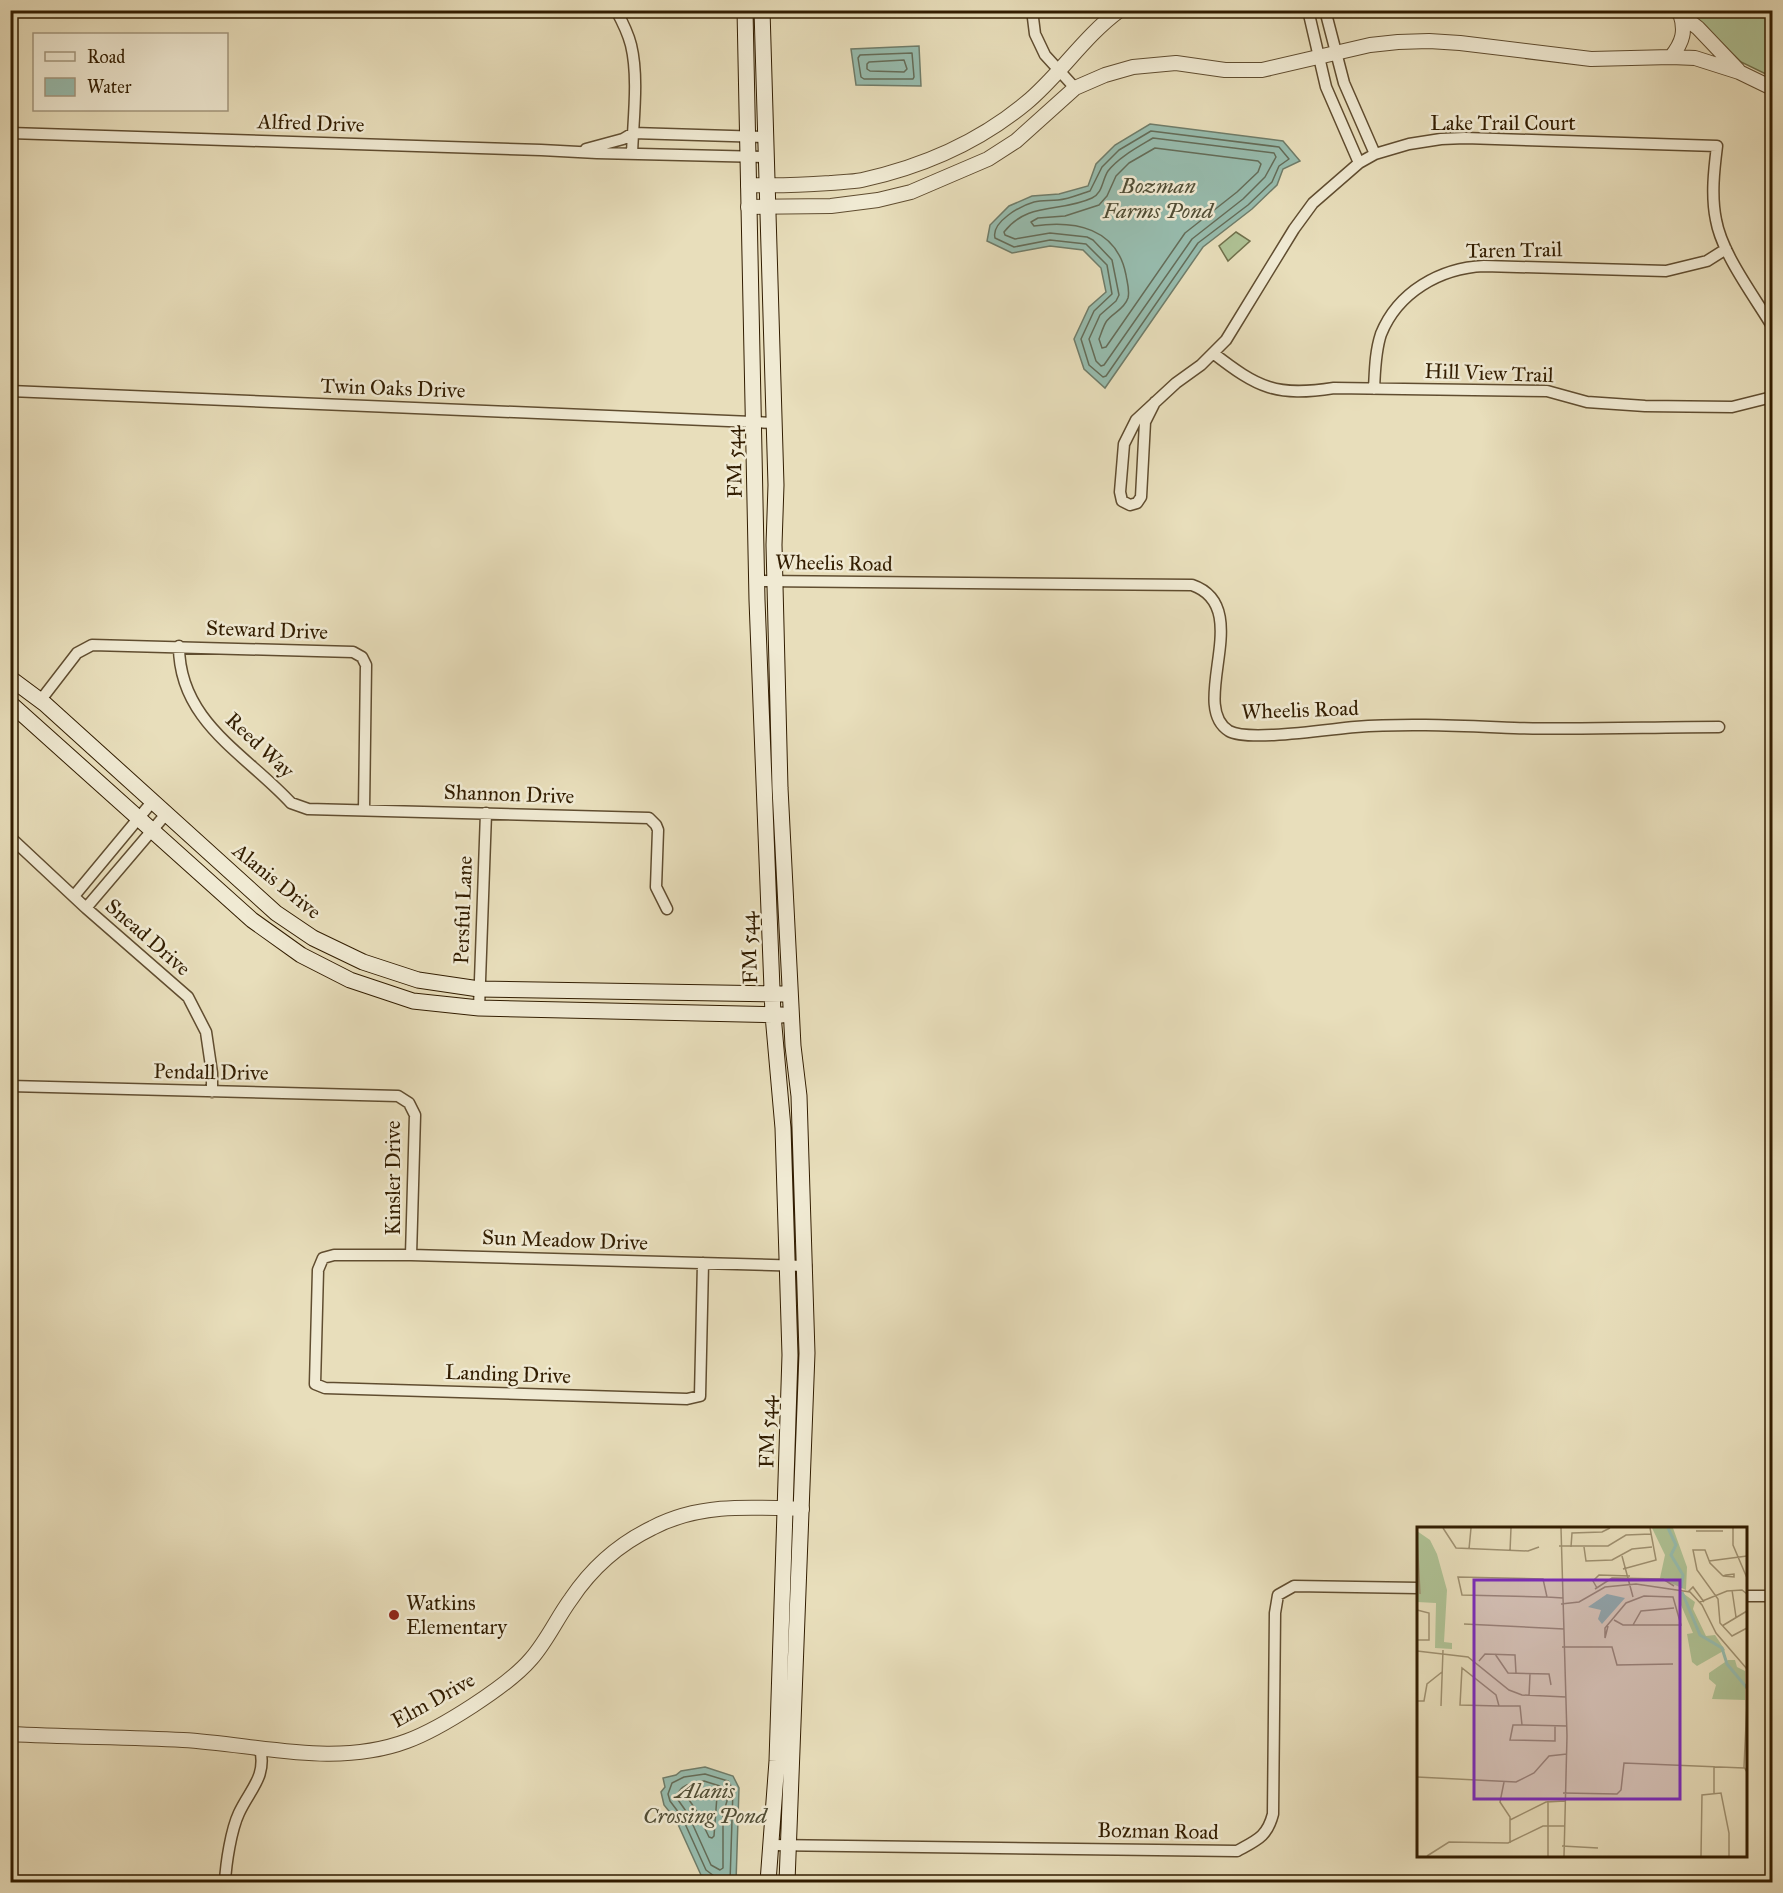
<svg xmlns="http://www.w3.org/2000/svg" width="1783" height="1893" font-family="'IM FELL Great Primer',serif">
  <rect width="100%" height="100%" fill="#e8debb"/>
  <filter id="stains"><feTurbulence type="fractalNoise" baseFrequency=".00333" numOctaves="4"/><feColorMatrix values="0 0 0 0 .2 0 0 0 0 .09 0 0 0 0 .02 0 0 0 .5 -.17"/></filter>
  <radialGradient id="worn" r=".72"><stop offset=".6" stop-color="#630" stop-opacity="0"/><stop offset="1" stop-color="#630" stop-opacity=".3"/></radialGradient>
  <path fill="#afc295" stroke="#70704b" stroke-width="1.5" d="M1689,11H1772V77L1741,62Z
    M1236,232L1250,241L1228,261L1219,246Z"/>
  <path fill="#97bcae" stroke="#6f7c69" stroke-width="1.5" d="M919,46L921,86L856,85L851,49Z
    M1150,124L1283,141L1300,161L1283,169L1277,185L1252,209L1203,247L1105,388L1084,369L1074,339L1089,307L1106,292L1101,268L1083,250L1050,246L1012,253L987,241L990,225L1009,206L1032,196L1059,194L1088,186L1096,164L1115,145Z
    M705,1767L733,1776L739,1788L736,1882H715L701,1875L676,1820L664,1805L661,1792L665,1787L663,1778L676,1775L681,1771Z"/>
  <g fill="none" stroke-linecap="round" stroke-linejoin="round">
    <path stroke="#646c58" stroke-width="1.5" d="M912,53L914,77L913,79H864L861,77L858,58L860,55Z
      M904,60L907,69L904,72L870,71L867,69V64L869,62Z
      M1151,131L1279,147L1289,159L1279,166L1272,182L1248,205L1198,243L1106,376L1103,377L1089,365L1081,339L1094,311L1112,294L1107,265L1086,244L1050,240L1014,247L995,238C991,222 1020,206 1034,202C1042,200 1050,201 1058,200C1069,199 1080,194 1090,191L1102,167L1119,150Z
      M1153,138L1274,153L1276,157L1265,177L1243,199L1192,239L1104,365L1101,366L1096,361L1089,339L1100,315L1116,301L1119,295L1112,260L1093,240L1087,237L1050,233L1015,239L1005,235L1004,232C1028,201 1060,213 1092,198C1103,193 1102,180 1108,171C1119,157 1138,147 1153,138Z
      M1155,148L1258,161L1261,164L1258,172L1237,192L1185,233L1106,347L1102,348L1099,339C1101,334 1103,327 1106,322C1112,313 1124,310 1128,298C1130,290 1127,282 1126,275C1117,228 1075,220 1034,226L1031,222L1038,218L1065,216L1099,205L1107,196L1116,176L1129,163Z
      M704,1781L723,1787L726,1791L727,1801L723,1814V1868L720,1870L711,1865L688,1814L676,1797C681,1784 691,1783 704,1781Z
      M704,1790L717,1796L714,1836L712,1838L709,1837L696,1810L687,1797L691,1792Z
      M716,1882L714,1876L706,1870L682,1817L670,1801L668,1794L672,1783L684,1777L705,1774L728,1781L733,1789L730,1882"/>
    <defs>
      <path id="minor" d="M616,10C622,21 628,33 631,45C639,78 633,121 632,154
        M1032,10L1035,34L1045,55L1075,88
        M1308,10L1326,87L1359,163
        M1325,10L1344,83L1375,154
        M10,133L541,150L597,153L767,157
        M586,149L623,139L633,133L766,137
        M1213,353C1258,388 1276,397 1334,388L1547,391L1587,402L1645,406L1732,407L1772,397
        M1374,389C1375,371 1375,352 1381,334C1398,292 1440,268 1484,266L1666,271L1707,261L1726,249
        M10,391L774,423
        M1155,402L1145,422L1141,497L1137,503L1130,505L1122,501L1120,492L1124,444L1136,420L1176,383L1201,365L1226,340L1294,229L1313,203L1359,163L1375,154L1409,144L1441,139L1465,138L1717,146C1714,170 1711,196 1716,220C1722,254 1754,296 1772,326
        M757,581L1192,585C1256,607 1187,705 1229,731C1248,742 1330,729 1355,727C1408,723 1462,726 1514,728C1582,730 1651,727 1719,727
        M179,646C179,722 246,754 291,803L308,809L649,818L656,825L658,830L656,887L667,909
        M40,701L77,653L92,645L353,652L362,657L366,665L364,810
        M10,837L86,908L188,997L206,1032L212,1073V1092
        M74,896L152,802
        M86,908L166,814
        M479,1008L486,813
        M10,1086L398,1096L409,1103L415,1115L411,1255
        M703,1263L700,1396L687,1399L325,1388L315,1384L318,1270L323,1258L334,1255H411L806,1266
        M1746,1596H1772
        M770,1845L1237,1851C1257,1840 1267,1837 1273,1814L1275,1613L1278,1595L1294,1586L1418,1588
        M225,1882C226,1863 231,1830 239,1813C250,1789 267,1777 260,1748"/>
      <path id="tertiary" d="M1675,10L1698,28L1738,70
        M1671,57C1683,42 1686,31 1680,13
        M748,185C775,186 802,185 830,183C840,182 852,182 862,180C921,167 979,142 1026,103C1060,75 1084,36 1120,10
        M748,207L831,206L878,200L911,192L988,159L1016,141L1075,88L1105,75L1133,67L1176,63L1225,70H1262L1370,45L1398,42L1429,41L1460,43L1591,59L1671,57L1695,58L1739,72L1772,88
        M10,1734C68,1737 125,1737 183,1740C256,1744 335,1768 407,1741C440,1729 508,1686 531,1659C547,1641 557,1618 571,1599C591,1569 619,1544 652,1528C699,1503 751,1507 802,1509"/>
      <path id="secondary" d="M745,10L757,600L773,1015L783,1128L790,1355L777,1761L768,1882
        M762,10L776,485L774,545L780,788L793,1046L799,1096L807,1353L787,1882
        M10,678L45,704L276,913L313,938L363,962L418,980L479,989L782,994
        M10,703L252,920L301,955L350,980L413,1001L479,1008L782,1015"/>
    </defs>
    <use href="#minor" stroke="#604d30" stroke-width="13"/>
    <use href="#tertiary" stroke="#604d30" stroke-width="16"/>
    <use href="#secondary" stroke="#321d01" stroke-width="17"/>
    <use href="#minor" stroke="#f0ead3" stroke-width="10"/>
    <use href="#tertiary" stroke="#f0ead3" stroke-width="14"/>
    <use href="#secondary" stroke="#f0ead3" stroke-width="15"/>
  </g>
  <circle fill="#8f2418" stroke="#f0ead3" stroke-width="2" cx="394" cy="1615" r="6"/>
  <g text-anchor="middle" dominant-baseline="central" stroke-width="5" stroke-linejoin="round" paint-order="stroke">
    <g font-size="21" fill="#321d01" stroke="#f0ead3">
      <text transform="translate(311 123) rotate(2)">Alfred Drive</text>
      <text x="1503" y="123">Lake Trail Court</text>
      <text transform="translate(1514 250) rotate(-1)">Taren Trail</text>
      <text transform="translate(1489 373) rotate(2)">Hill View Trail</text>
      <text transform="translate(393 388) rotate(2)">Twin Oaks Drive</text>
      <text transform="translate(734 462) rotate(-91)">FM 544</text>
      <text transform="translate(834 563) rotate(1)">Wheelis Road</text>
      <text transform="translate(267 630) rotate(2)">Steward Drive</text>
      <text transform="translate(1300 710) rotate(-2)">Wheelis Road</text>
      <text transform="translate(260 745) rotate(43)">Reed Way</text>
      <text transform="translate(509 794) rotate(2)">Shannon Drive</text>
      <text transform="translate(277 881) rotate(39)">Alanis Drive</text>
      <text transform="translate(463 910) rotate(-88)">Persful Lane</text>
      <text transform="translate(148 937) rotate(41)">Snead Drive</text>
      <text transform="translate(749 948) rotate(-92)">FM 544</text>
      <text transform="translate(211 1072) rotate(1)">Pendall Drive</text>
      <text transform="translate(393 1178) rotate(-90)">Kinsler Drive</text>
      <text transform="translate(565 1240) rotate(2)">Sun Meadow Drive</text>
      <text transform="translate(508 1374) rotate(2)">Landing Drive</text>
      <text transform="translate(767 1432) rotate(-89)">FM 544</text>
      <text transform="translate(433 1700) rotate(-29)">Elm Drive</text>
      <text transform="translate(1158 1831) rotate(1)">Bozman Road</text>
    </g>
    <g font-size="21" fill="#321d01" stroke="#f0ead3" text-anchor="start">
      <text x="406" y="1603">Watkins<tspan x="406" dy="24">Elementary</tspan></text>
    </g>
    <g font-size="22" font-style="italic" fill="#504d35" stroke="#f0ead3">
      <text x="1158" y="185">Bozman<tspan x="1158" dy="25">Farms Pond</tspan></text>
      <text x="705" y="1790">Alanis<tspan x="705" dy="25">Crossing Pond</tspan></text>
    </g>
  </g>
  <g transform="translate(1417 1527)">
    <rect width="330" height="330" fill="#e8debb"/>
    <path d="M235,1H256L270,40L269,63L243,51L248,28ZM0,4L13,13L20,27L30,63L27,115L35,116V122L18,121L19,76L0,75ZM263,64L278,75L276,82L289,109L298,108L308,123L280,139L275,135L270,107L276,106L264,78ZM311,133H318L320,140L328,144V173L295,172L299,158L292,152V146Z" fill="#afc295"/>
    <path d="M190,67L208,71L185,97L181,92L184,83L171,80Z" fill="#97bcae"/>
    <path fill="none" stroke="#97bcae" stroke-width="3" d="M251,1L259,18L254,28L266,48L264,61M265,65L283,108L305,121L310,137L330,161"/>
    <path fill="none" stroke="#9f9171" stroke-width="1.5" d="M26,1L39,21L111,24L122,20M144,1L150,209L147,329M316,1V18L330,51M279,4H306M0,9L3,67M142,19H191L209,8L234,7M154,20L155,6L185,5L193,1M167,20L169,34L195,33L215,22L235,20M52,22L54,1M93,24L94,1M205,29L216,70M292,34L330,29M206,42L239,33L233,1M317,47V50L306,49L309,48ZM306,49L293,36L288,23H276L280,43L301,72L303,96L315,109L330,101M180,61L176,54L182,48L213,49M178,62L195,51L246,52L257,59M315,63L319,90M271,65L276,60L287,75M130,70L126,52L41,50L45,68L126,70H130L146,71M283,75L310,64L325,63L330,67M144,77L162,75L188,60L219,57L273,65L285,78L299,106L330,142M0,83L12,86V113H0M47,97L147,102M216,98L224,84L257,81M191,99L188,111V101L209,76L227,69L256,70L264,98H206L197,93M305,99L330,84M145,120H195L200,138L256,137M0,124L51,130L92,163L105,168L149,170M78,127L91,146L132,147L134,158M62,134L68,127L98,128L99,146M112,169L113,147M0,174H7L10,157L25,145M330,176L327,240L330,245M24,179L26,123M82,179L79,168L45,141L43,178L82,179H103L105,198M138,199V214L93,213L96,198H105L150,199M0,250L99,255L117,246L132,229L150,227M87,255L83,275L93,290V316M146,266L200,267L204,263L207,236L327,241M297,266V239M93,293L129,275L148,274M145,319L181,321M10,329L32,315L91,316L126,299H147M131,329V274M284,329L285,268L304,266L312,306V329"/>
    <path fill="#7b2cbf" fill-opacity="0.15" stroke="#7b2cbf" stroke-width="3" d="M57,53H263V272H57Z"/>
    <rect width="330" height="330" fill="none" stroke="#321d01" stroke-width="3"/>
  </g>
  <rect width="1783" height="1893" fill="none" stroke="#e8debb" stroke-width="36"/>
  <rect x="12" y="12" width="1759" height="1869" fill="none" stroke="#321d01" stroke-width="3"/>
  <rect x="18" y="18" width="1747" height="1857" fill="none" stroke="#321d01" stroke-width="1.5"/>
  <rect x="33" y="33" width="195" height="78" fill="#f0ead3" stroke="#a4987f" stroke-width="1.5"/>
  <rect x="45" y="52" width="30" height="9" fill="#f0ead3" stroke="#a4987f" stroke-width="1.5"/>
  <text x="87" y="63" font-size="18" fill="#321d01">Road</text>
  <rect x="45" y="78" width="30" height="18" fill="#97bcae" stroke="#a4987f" stroke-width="1.5"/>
  <text x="87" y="93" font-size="18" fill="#321d01">Water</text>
  <rect width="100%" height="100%" filter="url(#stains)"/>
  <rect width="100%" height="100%" fill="url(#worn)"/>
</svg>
